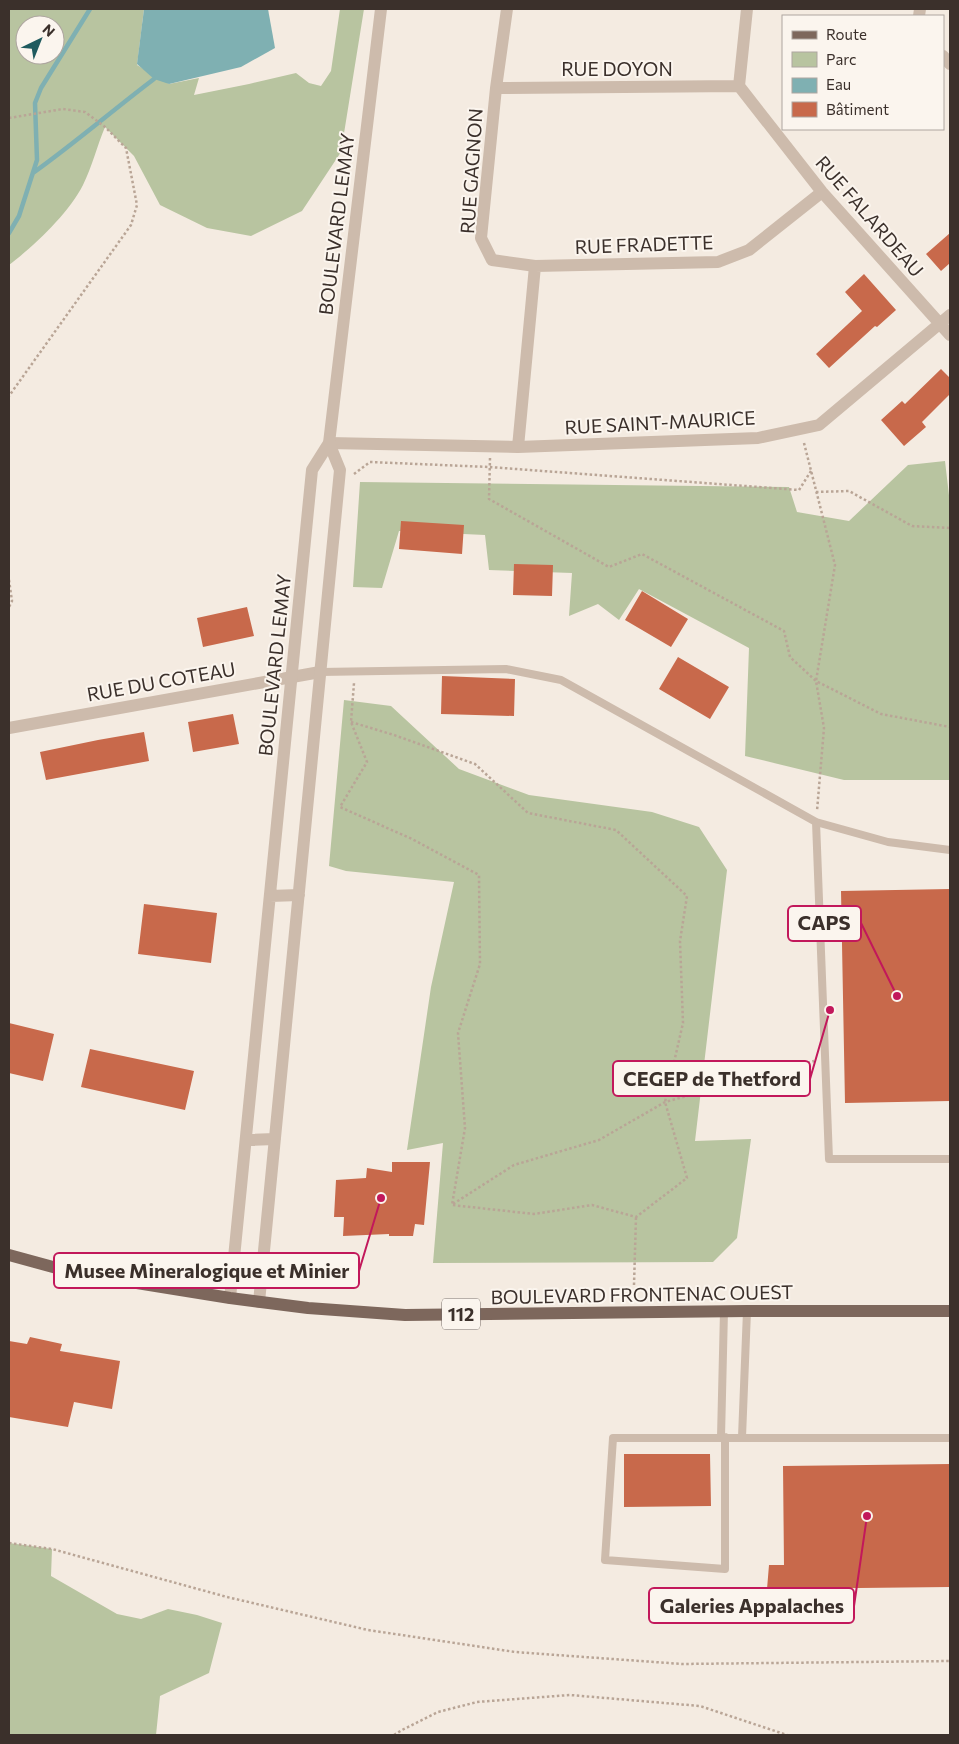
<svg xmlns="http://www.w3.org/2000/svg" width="959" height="1744" font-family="Commissioner,sans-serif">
  <rect width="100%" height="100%" fill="#f4ebe1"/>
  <path fill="#b8c4a0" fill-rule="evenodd" d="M9,9H144L137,65L169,84L199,78L194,95L249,84L296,73L309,83L321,86L331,71L340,9H364L341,152L302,211L251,236L207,228L160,205L134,156L105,127C97,146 92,167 83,185C69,213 33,247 9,265ZM25,25H55V55H25Z
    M945,461L950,504V780H844L745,756L749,648L639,589L619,620L598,604L569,616L572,573L489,570L485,535L399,531L382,588L353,587L360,482L789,487L797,512L849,521L908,465Z
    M344,700L391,706L459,769L529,795L652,812L699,827L727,870L695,1141L751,1139L737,1238L713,1262L433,1263L443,1143L407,1150L431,987L454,882L346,871L329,866Z
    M9,1543L52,1549L51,1576L117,1614L141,1619L168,1609L197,1615L222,1623L209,1673L160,1696L156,1735H9Z"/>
  <path fill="#7fb0b2" d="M144,9H268L275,48L241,67L169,84L154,79L137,64Z"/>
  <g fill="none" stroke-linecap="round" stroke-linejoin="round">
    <path stroke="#7fb0b2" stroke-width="4.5" d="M33,173C75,143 113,110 154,79
      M9,233L19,216L37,160L35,103L41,88L90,9"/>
  </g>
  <path fill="#c8694b" d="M950,233V263L941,271L926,254Z
    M864,274L896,310L877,327L875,326L829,368L816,354L862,311L845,292Z
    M941,369L950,378V394L922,422L926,427L904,446L881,420L902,401L905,404Z
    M401,521L464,525L462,554L399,549Z
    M514,564L553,565L552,596L513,595Z
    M642,591L688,619L671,647L625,620Z
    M247,607L254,636L203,647L197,618Z
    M678,657L729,687L710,719L659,689Z
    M442,676L515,679L514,716L441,714Z
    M233,714L239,744L193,752L188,722Z
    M144,732L149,761L46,780L40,752L98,740Z
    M950,889V1101L845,1103L841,891Z
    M144,904L217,913L211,963L138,954Z
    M9,1023L54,1034L43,1081L9,1073Z
    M90,1049L194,1071L185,1110L81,1087Z
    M392,1162H430L424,1225L415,1224L413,1236H389V1234L343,1236L344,1217H334L336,1180L366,1178L367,1168L392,1172Z
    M30,1337L62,1344L60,1351L120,1361L112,1409L74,1402L68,1427L9,1417V1341L27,1344Z
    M624,1454H710L711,1506L624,1507Z
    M950,1464V1587L767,1589L769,1565H784L783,1466Z"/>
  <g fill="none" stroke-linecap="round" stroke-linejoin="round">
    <path stroke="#b9a596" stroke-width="2.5" stroke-dasharray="2.5 2.5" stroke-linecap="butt" d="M9,118L63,109L85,112L105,127L126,148L137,205L131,225L9,396
      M804,443L835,565L816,681L824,728L817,811
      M490,458L489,499L609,567L642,554L784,631L790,657L816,681L881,714L950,727
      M354,474L370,462L489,467L799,490L811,471
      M816,492L849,491L912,526L950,528
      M9,580L12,601L9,607
      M351,722L394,735L475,764L528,813L616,830L687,896L680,941L683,1023L665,1102L687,1178L636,1217L592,1205L534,1214L452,1205L465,1128L458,1033L480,964L479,875L412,839L340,807L367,762L351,722L354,683
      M453,1204L514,1165L599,1140L665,1102L814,1061
      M634,1285L636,1217
      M9,1543L52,1549L227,1597L368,1630L515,1652L682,1664L950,1661
      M394,1735L402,1730L438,1712L477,1702L570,1695L700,1706L787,1735"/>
    <path stroke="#cdbbac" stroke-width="8" d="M320,672L506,669L561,680L816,822L888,842L950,850
      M816,822L829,1159H950
      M721,1437L724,1311
      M725,1437V1569L605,1560L613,1438H950
      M742,1437L747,1311"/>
    <path stroke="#cdbbac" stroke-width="12" d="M507,9L496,88L481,238L492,260L535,266L518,447
      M747,9L739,86L822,192L950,335
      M919,16L920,9
      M943,56L950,64
      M496,88L739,86
      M535,266L718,262L749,250L822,192
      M329,443L518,447L758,438L819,425L950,315
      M9,728L320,672"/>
    <path stroke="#cdbbac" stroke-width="12" d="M270,896L299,895
      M246,1140L275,1139
      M230,1298L312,470L329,443L381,9
      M259,1302L340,470L329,443"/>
    <path stroke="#7d675c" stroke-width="12" d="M9,1255L75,1273L230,1298L308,1308L405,1315L747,1311H950"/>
  </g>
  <g text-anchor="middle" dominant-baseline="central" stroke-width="4" stroke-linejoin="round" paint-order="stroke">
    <rect fill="#fbf5ee" stroke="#756b66" stroke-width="1" x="442" y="1298.5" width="38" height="31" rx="4"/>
    <g font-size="18" font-weight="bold" fill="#3b302b">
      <text x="461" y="1314">112</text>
    </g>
    <g font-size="19" fill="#3b302b" stroke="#fbf5ee">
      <text x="617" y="68">RUE DOYON</text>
      <text transform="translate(471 171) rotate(-86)">RUE GAGNON</text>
      <text transform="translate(870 216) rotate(49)">RUE FALARDEAU</text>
      <text transform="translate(336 224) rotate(-83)">BOULEVARD LEMAY</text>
      <text transform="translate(644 244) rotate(-2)">RUE FRADETTE</text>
      <text transform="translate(660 422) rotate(-3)">RUE SAINT-MAURICE</text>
      <text transform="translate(274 665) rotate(-84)">BOULEVARD LEMAY</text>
      <text transform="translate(161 681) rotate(-10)">RUE DU COTEAU</text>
      <text transform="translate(642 1294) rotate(-1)">BOULEVARD FRONTENAC OUEST</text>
    </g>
  </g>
  <path fill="none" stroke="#c2185b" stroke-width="2" d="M897 996L861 923M830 1010L810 1079M381 1198L359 1271M867 1516L854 1606"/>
  <g fill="#c2185b" stroke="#fbf5ee" stroke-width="2">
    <circle cx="897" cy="996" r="5"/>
    <circle cx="830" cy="1010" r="5"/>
    <circle cx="381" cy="1198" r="5"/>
    <circle cx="867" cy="1516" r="5"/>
  </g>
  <g fill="#fbf5ee" stroke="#c2185b" stroke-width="2">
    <rect x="788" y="906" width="73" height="35" rx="5"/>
    <rect x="613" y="1061" width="197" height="35" rx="5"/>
    <rect x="54" y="1253" width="305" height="35" rx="5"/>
    <rect x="649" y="1588" width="205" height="35" rx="5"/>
  </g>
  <g font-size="20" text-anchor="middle" font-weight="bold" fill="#3b302b">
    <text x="824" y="930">CAPS</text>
    <text x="712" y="1086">CEGEP de Thetford</text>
    <text x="207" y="1278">Musee Mineralogique et Minier</text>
    <text x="752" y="1613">Galeries Appalaches</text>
  </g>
  <rect width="959" height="1744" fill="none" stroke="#3b302b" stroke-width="20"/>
  <rect x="782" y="15" width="162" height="115" fill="#fbf5ee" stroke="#aea6a0"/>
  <rect x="792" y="31" width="25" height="8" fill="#7d675c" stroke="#aea6a0"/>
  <text x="826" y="40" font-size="15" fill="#3b302b">Route</text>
  <rect x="792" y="52" width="25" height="15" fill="#b8c4a0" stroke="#aea6a0"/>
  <text x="826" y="65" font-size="15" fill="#3b302b">Parc</text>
  <rect x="792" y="78" width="25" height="15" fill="#7fb0b2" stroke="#aea6a0"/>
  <text x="826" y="90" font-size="15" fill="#3b302b">Eau</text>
  <rect x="792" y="102" width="25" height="15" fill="#c8694b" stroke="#aea6a0"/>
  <text x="826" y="115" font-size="15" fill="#3b302b">Bâtiment</text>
  <g transform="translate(40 40) rotate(43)"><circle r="24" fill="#fbf5ee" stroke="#aea6a0"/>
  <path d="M0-4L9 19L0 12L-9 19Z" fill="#1f5a5e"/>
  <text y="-8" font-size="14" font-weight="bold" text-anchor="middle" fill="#3b302b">N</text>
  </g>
</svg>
